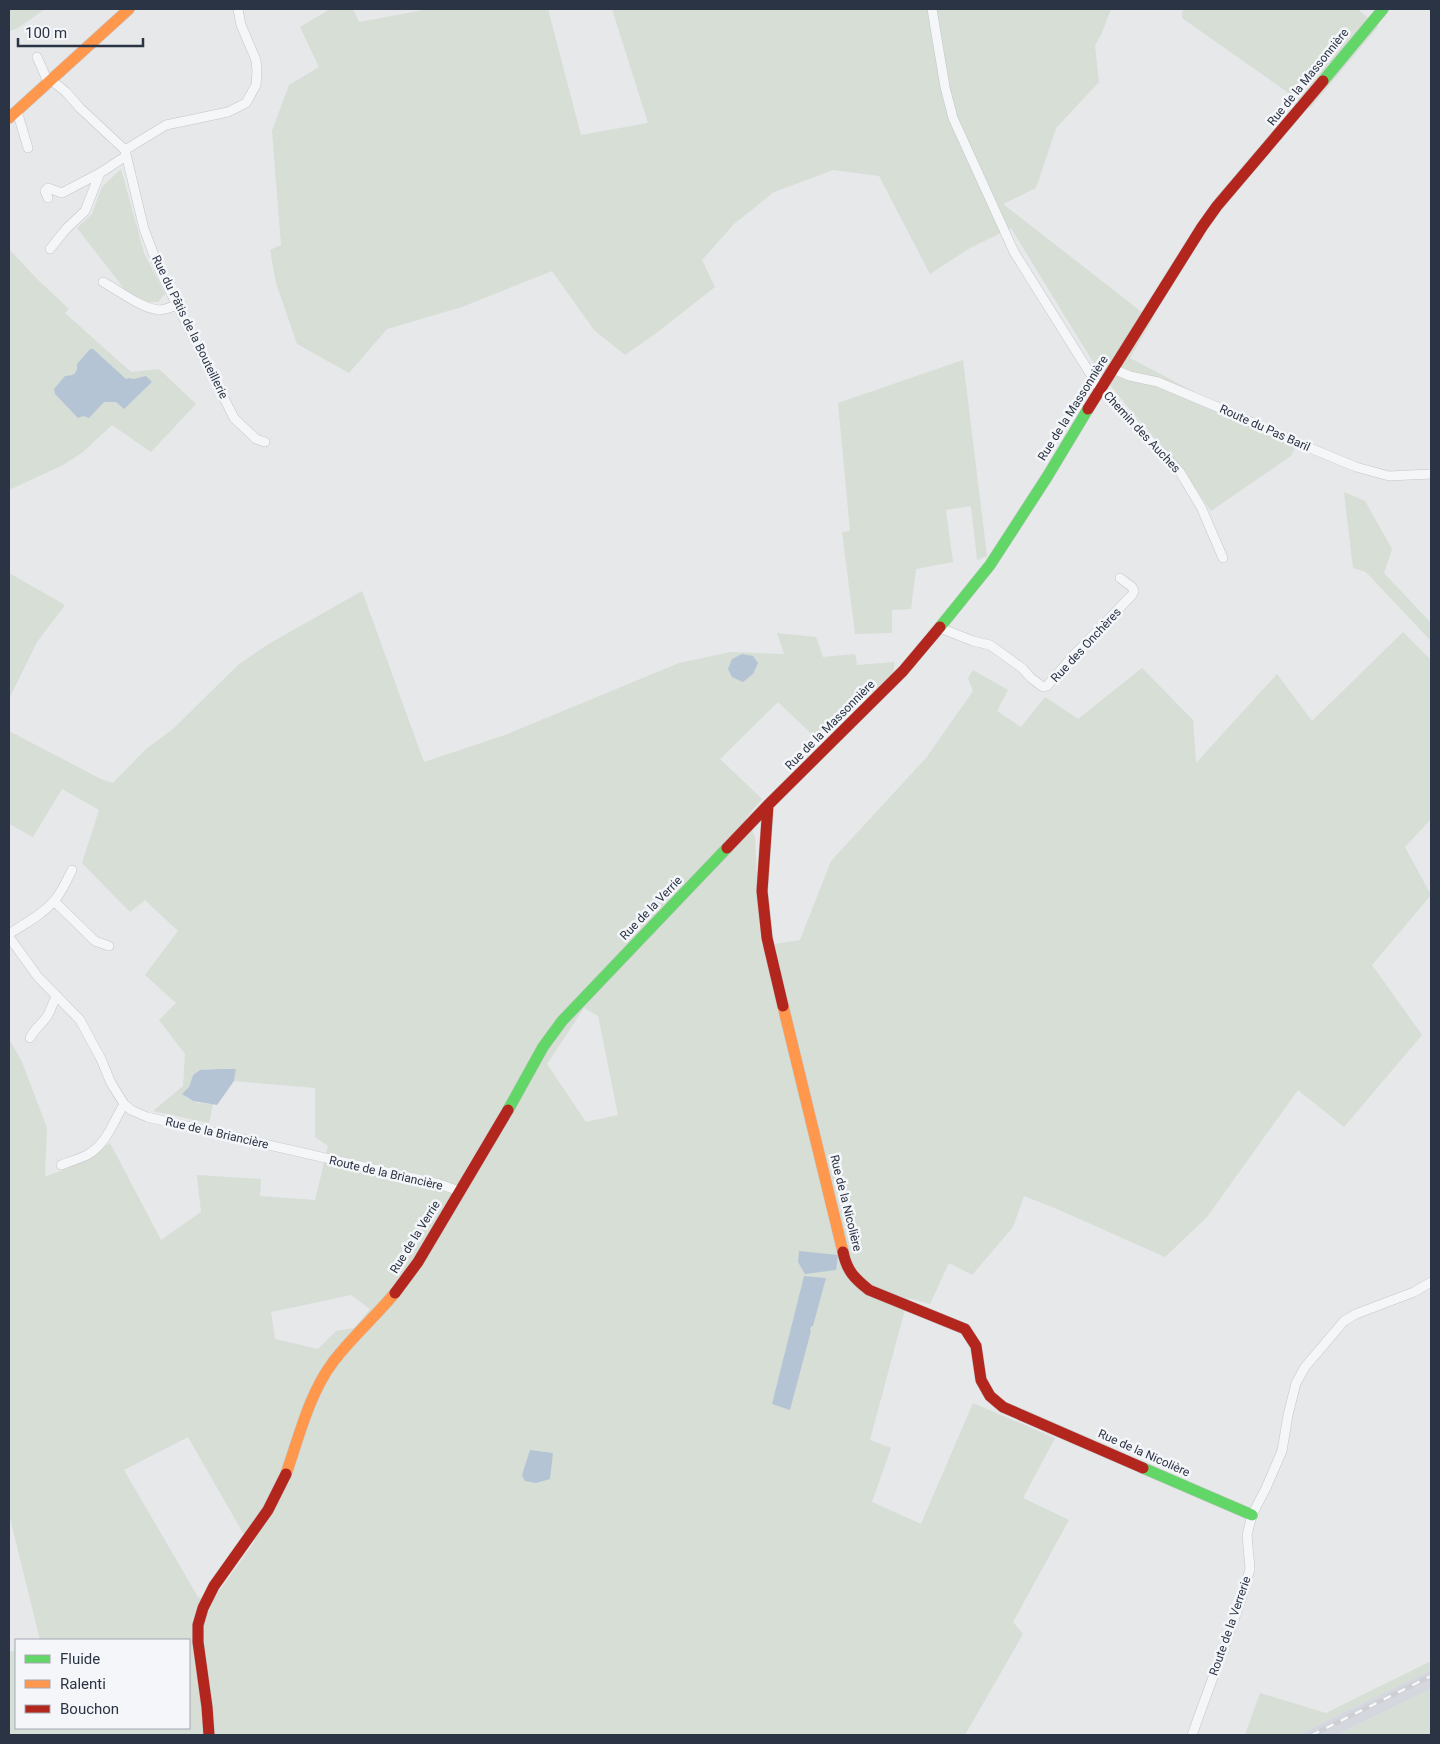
<svg xmlns="http://www.w3.org/2000/svg" width="1440" height="1744" font-family="Roboto,sans-serif">
  <rect width="100%" height="100%" fill="#e6e8ea"/>
  <path fill="#d4d7dd" d="M1431,1670V1689L1336,1735H1298Z"/>
  <path fill="#d6ded6" fill-rule="evenodd" d="M9,9H45L18,28L9,31Z
    M330,9H353L359,22L429,9H548L581,135L648,123L612,9H1111L1101,35L1095,45L1099,82L1056,128L1036,188L1003,204L1152,320L1130,358L1198,394L1299,439L1291,456L1211,511L1178,463L1126,405L1096,367L1011,228L970,248L930,274L879,176L833,170L774,192L734,224L702,260L715,287L655,334L625,355L594,330L552,271L462,307L387,329L349,373L297,344L276,283L270,250L281,245L272,131L289,85L319,67L300,27Z
    M1183,9H1358L1378,27L1310,108L1182,18Z
    M121,169L144,253L165,294L158,302H147L126,291L77,228L92,214L102,187Z
    M9,249L36,278L69,309L65,313L131,372L159,369L196,404L151,452L112,425L83,452L63,465L9,490Z
    M963,360L987,556L977,560L971,506L946,510L953,562L916,569L911,609L892,610V633L855,634L842,532L850,531L838,403Z
    M1344,492L1365,501L1392,549L1384,573L1431,623V641L1366,572L1353,568Z
    M9,573L65,605L37,642L9,699Z
    M362,591L424,762L505,735L679,663L731,652L784,654L777,633L816,637L823,657L855,654L857,665L895,662L893,673L819,741L778,702L720,759L762,799L746,818L755,837L760,935L762,946L800,940L831,861L926,758L973,691L968,678L973,670L1008,690L997,711L1021,727L1045,697L1078,719L1142,668L1193,720L1196,763L1277,674L1312,721L1403,632L1431,660V819L1405,847L1431,895L1372,965L1422,1035L1344,1127L1298,1090L1207,1217L1165,1257L1057,1209L1024,1196L1013,1227L972,1275L949,1263L930,1304L908,1298L870,1440L891,1448L872,1502L921,1524L973,1403L1055,1438L1023,1498L1069,1520L1013,1622L1023,1634L965,1735H9V1652L16,1650V1728H189V1640H40L9,1514V1039L22,1062L47,1128L45,1177L87,1160L110,1143L161,1240L201,1212L197,1175L261,1179L260,1196L315,1200L328,1146L315,1137V1088L234,1081L236,1069L200,1070L193,1075L186,1098L198,1103L213,1104L209,1123L153,1111L183,1086L185,1054L159,1020L176,1003L145,975L178,931L145,900L130,912L82,863L99,810L62,789L33,837L9,824V731L101,779L113,783L146,749L173,729L238,665L267,645ZM584,1008L598,1016L618,1115L586,1122L547,1064ZM351,1295L370,1309L354,1328L336,1331L318,1349L275,1339L271,1312ZM188,1437L243,1533L255,1541L212,1601L198,1597L124,1470Z
    M1431,1661V1670L1298,1735H1245L1260,1693L1326,1713Z
    M1431,1689V1735H1336Z"/>
  <path fill="#b4c4d5" d="M90,349H93L126,379L128,378L134,379L146,376L152,382L124,409L116,402H104L89,418L83,416L78,418L55,394L54,389L65,376C74,376 78,373 77,364Z
    M742,654L753,656L758,663L753,674L743,682L732,677L728,669L732,659Z
    M220,1069H236L234,1081L217,1105L193,1101L182,1094L189,1087L193,1075L200,1070Z
    M799,1251L838,1255L836,1270L805,1274L798,1262Z
    M804,1276L826,1278L813,1326H811L810,1331H811L790,1410L772,1404Z
    M530,1450L553,1453L550,1479L536,1483L525,1481L522,1475Z"/>
  <g fill="none" stroke-linecap="round" stroke-linejoin="round">
    <defs>
      <path id="street" d="M932,9L945,87L953,118L1014,252L1098,386L1180,472L1201,507L1223,558
        M37,57L48,82
        M51,80L66,92L80,108L125,150L144,229L160,271L234,418L256,439L265,442
        M17,111L28,148
        M125,150L166,125L228,112L246,103L256,85L257,71L256,60L241,25L238,9
        M48,198L45,191L48,188L62,193L100,173L126,156
        M50,249L66,229L85,211L100,173
        M103,282C120,291 140,308 159,310C165,310 173,306 178,305
        M1113,369L1130,376L1158,382L1234,414L1276,434L1356,467L1389,476L1431,474
        M940,628L973,641L990,645L1022,668L1031,678L1043,687L1047,686L1073,656L1132,595L1134,591L1132,587L1120,578
        M54,901L95,941L109,946
        M9,934C24,924 42,915 54,901C62,892 67,880 72,870
        M9,937L38,977L80,1020L101,1059L111,1083L124,1104L131,1110L147,1117L439,1184L459,1191
        M30,1038C34,1029 43,1023 48,1015C51,1009 53,1002 57,996
        M61,1165C69,1162 79,1159 87,1155C107,1144 113,1122 124,1104
        M1192,1735L1240,1603L1250,1569L1247,1535L1252,1515L1266,1488L1282,1451L1288,1415L1296,1383L1305,1367L1344,1321L1356,1314L1414,1292L1431,1282"/>
      <path id="fast" d="M1323,81L1383,9
        M940,627L990,565L1047,477L1088,409
        M508,1110L543,1047L562,1021L727,848
        M1143,1468L1252,1515"/>
      <path id="slow" d="M9,118L129,9
        M783,1006L843,1252
        M286,1474C299,1437 309,1394 333,1362C352,1337 375,1317 395,1293"/>
      <path id="jam" d="M1088,409L1202,227L1217,206L1323,81
        M768,805L762,891L767,938L783,1006
        M727,848L768,805L903,671L940,627
        M843,1252C847,1271 854,1278 869,1290L965,1329L976,1346L981,1380L990,1396L1003,1407L1143,1468
        M395,1293L418,1262L508,1110
        M209,1735L207,1707L198,1642V1625L203,1608L214,1586L268,1510L286,1474"/>
    </defs>
    <use href="#street" stroke="#c4c6c8" stroke-width="10"/>
    <use href="#fast" stroke="#c4c6c8" stroke-width="12"/>
    <use href="#slow" stroke="#c4c6c8" stroke-width="12"/>
    <use href="#jam" stroke="#c4c6c8" stroke-width="12"/>
    <use href="#street" stroke="#f5f6f7" stroke-width="9"/>
    <use href="#fast" stroke="#63d668" stroke-width="11"/>
    <use href="#slow" stroke="#ff974d" stroke-width="11"/>
    <use href="#jam" stroke="#b3261e" stroke-width="11"/>
    <defs>
      <path id="rail" d="M1312,1735L1431,1676"/>
    </defs>
    <use href="#rail" stroke="#cecfd2" stroke-width="4.5"/>
    <use href="#rail" stroke="#f4f6f9" stroke-width="2.5" stroke-dasharray="8" stroke-linecap="butt"/>
  </g>
  <g text-anchor="middle" dominant-baseline="central" stroke-width="5" stroke-linejoin="round" paint-order="stroke">
    <g font-size="12" fill="#2b3445" stroke="#f4f6f9">
      <text transform="translate(1308 77) rotate(-51)">Rue de la Massonnière</text>
      <text transform="translate(190 327) rotate(64)">Rue du Pâtis de la Bouteillerie</text>
      <text transform="translate(1073 408) rotate(-58)">Rue de la Massonnière</text>
      <text transform="translate(1265 428) rotate(24)">Route du Pas Baril</text>
      <text transform="translate(1142 432) rotate(47)">Chemin des Auches</text>
      <text transform="translate(1086 645) rotate(-47)">Rue des Onchères</text>
      <text transform="translate(830 725) rotate(-45)">Rue de la Massonnière</text>
      <text transform="translate(651 908) rotate(-46)">Rue de la Verrie</text>
      <text transform="translate(217 1133) rotate(13)">Rue de la Briancière</text>
      <text transform="translate(386 1173) rotate(13)">Route de la Briancière</text>
      <text transform="translate(846 1203) rotate(76)">Rue de la Nicolière</text>
      <text transform="translate(415 1237) rotate(-58)">Rue de la Verrie</text>
      <text transform="translate(1144 1453) rotate(24)">Rue de la Nicolière</text>
      <text transform="translate(1230 1626) rotate(-71)">Route de la Verrerie</text>
    </g>
  </g>
  <rect width="1440" height="1744" fill="none" stroke="#2b3445" stroke-width="20"/>
  <rect x="15" y="1639" width="175" height="90" fill="#f4f6f9" stroke="#a4a8b1"/>
  <rect x="25" y="1655" width="25" height="8" fill="#63d668" stroke="#a4a8b1"/>
  <text x="60" y="1664" font-size="15" fill="#2b3445">Fluide</text>
  <rect x="25" y="1680" width="25" height="8" fill="#ff974d" stroke="#a4a8b1"/>
  <text x="60" y="1689" font-size="15" fill="#2b3445">Ralenti</text>
  <rect x="25" y="1705" width="25" height="8" fill="#b3261e" stroke="#a4a8b1"/>
  <text x="60" y="1714" font-size="15" fill="#2b3445">Bouchon</text>
  <path d="M18 38v8h125v-8" fill="none" stroke="#2b3445" stroke-width="2.5"/>
  <text x="25" y="38" font-size="15" fill="#2b3445" stroke="#f4f6f9" stroke-width="4" paint-order="stroke">100 m</text>
</svg>
